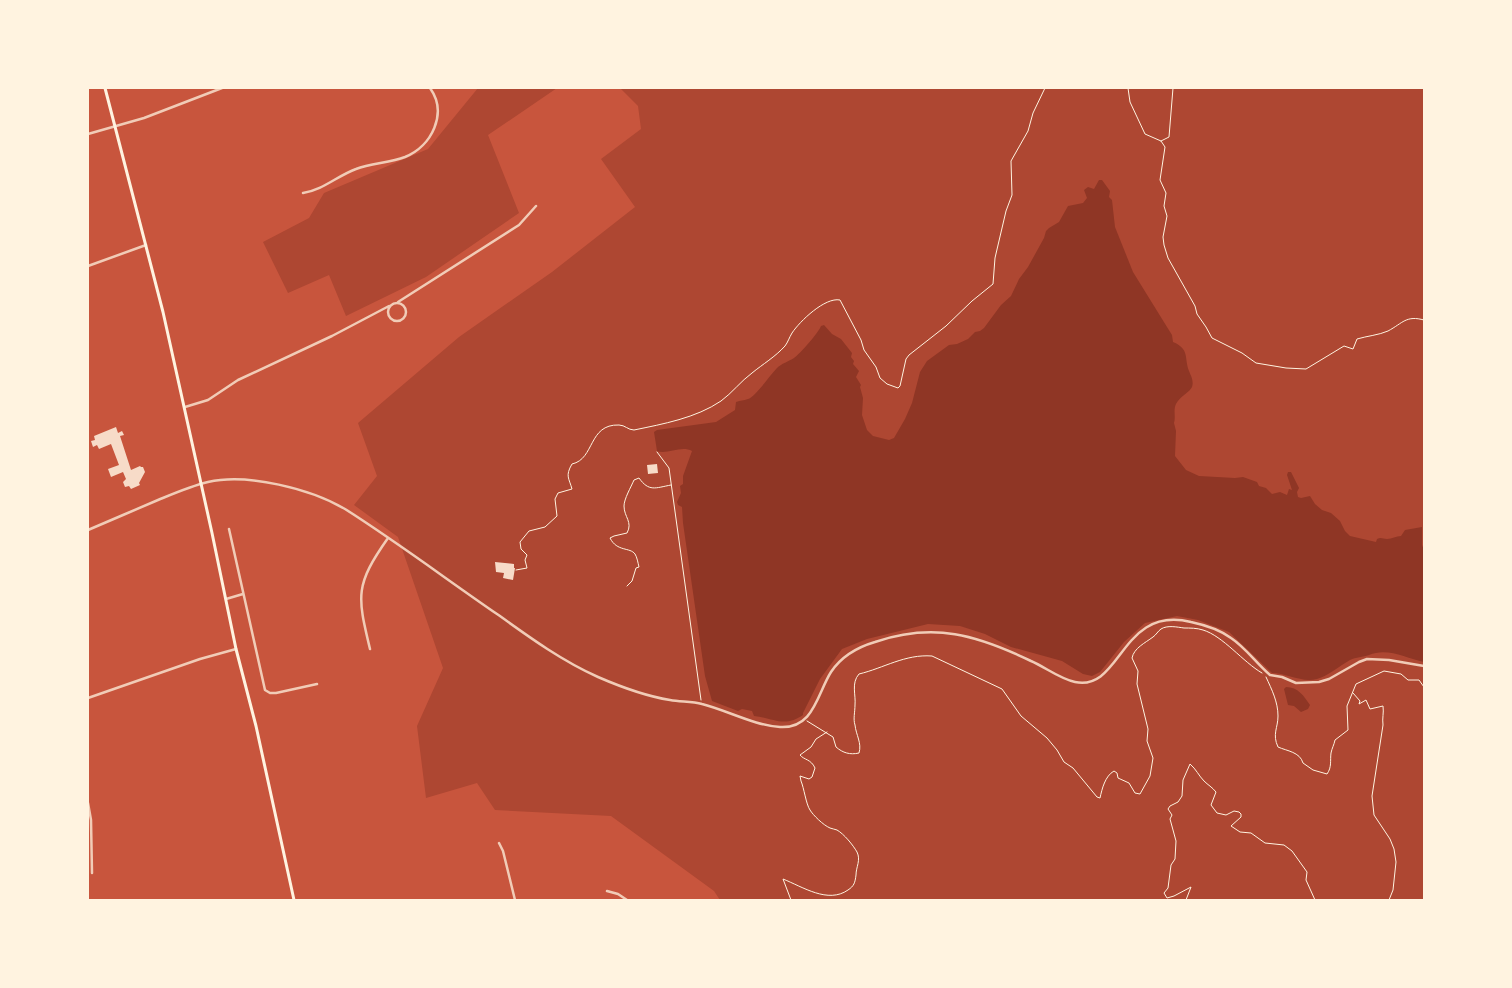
<svg xmlns="http://www.w3.org/2000/svg" width="1512" height="988" font-family="Inter,sans-serif">
	<style>
		.green { fill: #ae4732 }
		.water { fill: #8f3625 }
		.building { fill: #f7dbc8 }
		.lines { fill: none; stroke-linecap: round; stroke-linejoin: round }
		.path { stroke: #fff3e0; stroke-width: 1 }
		.minor { stroke: #f1ccb7; stroke-width: 2.5 }
		.secondary { stroke: #fff3e0; stroke-width: 3 }
	</style>
	<rect width="100%" height="100%" fill="#c8553d"/>
	<path class="green" d="M 478,88 L 557,88 L 488,135 L 519,213 L 426,277 L 346,316 L 329,275 L 288,293 L 263,242 L 309,218 L 324,193 L 428,149 Z
		M 620,88 L 1424,88 L 1424,900 L 720,900 L 714,891 L 611,816 L 495,810 L 477,783 L 426,798 L 417,726 L 443,668 L 398,537 L 354,505 L 377,476 L 358,423 L 459,337 L 552,272 L 635,207 L 601,159 L 641,129 L 638,106 Z"/>
	<path class="water" d="M 1099,180 L 1102,180 L 1110,191 L 1109,197 L 1112,200 L 1115,227 L 1133,272 L 1167,327 L 1172,335 L 1173,342 C 1190,349 1184,358 1189,371 C 1191,376 1194,381 1192,387 C 1190,392 1180,396 1176,404 C 1173,410 1176,417 1174,423 L 1176,431 L 1175,456 L 1186,470 L 1199,476 L 1235,478 L 1243,477 L 1257,482 L 1259,486 L 1266,488 L 1272,494 L 1280,492 L 1287,495 L 1289,489 L 1292,490 L 1287,475 L 1288,472 L 1291,472 L 1299,488 L 1297,492 L 1298,497 L 1301,498 L 1310,496 L 1315,504 L 1322,510 L 1331,513 L 1340,521 L 1345,531 L 1350,536 L 1376,542 L 1377,539 C 1381,537 1383,539 1387,539 C 1392,539 1396,536 1401,536 L 1405,530 L 1422,527 L 1422,545 L 1424,550 L 1424,662 C 1406,658 1387,647 1369,655 C 1363,657 1356,657 1350,660 C 1341,665 1326,677 1317,679 C 1302,683 1286,673 1272,673 L 1229,632 L 1198,620 L 1177,616 L 1145,623 L 1124,642 L 1100,672 L 1092,676 L 1083,674 L 1062,661 L 1011,647 L 985,634 L 960,626 L 928,624 L 867,639 L 842,649 L 820,679 L 803,713 L 803,715 C 784,728 774,718 754,716 L 752,711 L 742,709 L 738,711 L 712,701 L 705,676 L 683,523 L 682,507 L 678,505 L 677,502 L 681,493 L 680,486 L 683,484 L 683,476 L 692,451 C 681,445 667,455 657,451 L 654,432 L 657,430 L 716,422 L 735,410 L 736,402 C 741,400 743,401 748,399 C 755,397 771,374 777,368 C 781,364 789,361 794,358 C 800,354 819,332 821,326 L 824,325 L 832,334 L 841,339 L 852,353 L 851,357 L 854,361 L 853,364 L 859,371 L 856,377 L 861,385 L 860,387 L 863,398 L 862,415 L 867,430 L 873,436 L 889,440 L 894,438 L 905,419 L 912,403 L 920,372 L 927,361 L 949,345 L 957,344 L 968,339 L 975,332 L 980,331 L 984,328 L 1001,305 L 1011,296 L 1019,279 L 1028,267 L 1044,238 L 1046,231 L 1049,228 L 1059,222 L 1068,206 L 1083,203 L 1087,198 L 1084,190 L 1088,187 L 1094,189 Z
		M 1286,687 C 1298,687 1304,696 1310,705 L 1308,709 L 1301,712 L 1294,706 L 1288,705 L 1284,689 Z"/>
	<path class="building" d="M 116,427 L 118,433 L 122,431 L 124,435 L 120,436 L 131,470 L 140,466 L 141,467 L 143,467 L 145,472 L 139,483 L 140,485 L 131,489 L 129,486 L 125,487 L 123,482 L 126,479 L 123,472 L 111,477 L 108,469 L 119,465 L 111,444 L 99,449 L 97,445 L 93,447 L 91,441 L 95,440 L 94,436 Z
		M 657,464 L 658,473 L 648,474 L 647,465 Z
		M 495,562 L 514,564 L 514,568 L 515,568 L 513,580 L 503,578 L 504,573 L 496,572 Z"/>
	<g class="lines">
		<path class="path" d="M 1128,88 L 1130,102 L 1145,134 L 1161,141 L 1165,147 L 1160,180 L 1166,193 L 1164,206 L 1167,216 L 1163,237 L 1164,245 L 1168,258 L 1195,306 L 1197,314 L 1206,327 L 1212,338 L 1242,353 L 1256,363 L 1286,368 L 1306,369 L 1344,346 L 1353,349 L 1357,339 C 1367,336 1379,335 1388,331 C 1403,323 1406,315 1424,320
			M 1161,141 L 1169,137 L 1173,88
			M 657,452 L 669,468 L 701,700
			M 516,570 L 527,568 L 525,560 L 527,555 L 521,549 L 520,542 L 529,531 L 545,527 L 557,516 L 555,499 L 558,493 L 572,489 C 569,478 565,476 572,464 C 595,459 588,424 619,425 C 625,425 628,430 634,430 C 663,424 696,418 721,401 C 732,393 741,381 752,373 C 763,364 775,357 785,346 C 788,342 789,338 792,333 C 800,321 825,297 840,300 L 861,340 L 864,350 L 876,367 L 880,378 L 887,384 L 898,388 L 900,386 L 906,359 L 909,355 L 946,326 L 972,301 L 993,284 L 995,258 L 1006,211 L 1012,195 L 1011,161 L 1028,131 L 1033,113 L 1045,88
			M 627,586 L 632,581 L 636,568 L 639,567 C 638,563 637,557 635,554 C 630,547 617,552 610,538 L 614,536 L 627,533 C 633,522 624,517 624,506 C 624,499 631,487 634,480 L 639,478 C 649,492 655,488 671,485
			M 1266,677 C 1272,690 1278,702 1278,716 C 1278,728 1272,734 1278,747 C 1287,751 1300,752 1303,763 L 1313,770 L 1327,774 C 1332,767 1330,761 1331,753 C 1332,748 1334,745 1335,740 L 1348,730 L 1347,706 L 1356,684 L 1384,671 L 1401,674 L 1408,680 L 1419,680 L 1424,687
			M 1353,693 L 1360,701 L 1359,704 L 1366,700 L 1370,709 L 1383,706 C 1384,713 1382,718 1383,725 L 1372,796 L 1374,815 L 1390,839 L 1394,849 L 1396,862 L 1393,890 L 1389,900
			M 807,721 L 833,737 L 836,747 C 843,753 850,755 859,753 C 862,743 856,735 855,725 C 853,719 855,712 855,705 C 856,695 851,683 859,674 C 884,668 905,654 932,656 L 1002,689 L 1021,716 L 1047,738 L 1057,750 L 1064,762 L 1073,768 L 1097,797 L 1100,798 C 1102,789 1105,776 1114,771 L 1117,773 L 1118,778 L 1129,783 L 1135,793 L 1140,794 L 1150,776 L 1153,758 L 1147,741 L 1148,729 L 1137,684 L 1138,671 L 1132,658 C 1134,648 1145,643 1153,637 C 1156,635 1158,631 1161,629 C 1167,625 1177,627 1184,628 C 1190,628 1197,628 1203,630 C 1223,636 1243,662 1262,673
			M 791,900 L 783,879 C 803,887 828,904 848,890 C 854,886 855,883 856,875 C 856,867 861,860 857,852 C 853,845 844,834 837,830 C 835,829 832,829 830,828 C 823,825 813,815 810,810 C 806,804 804,788 801,781 L 800,776 L 809,779 L 812,777 L 815,768 C 811,759 804,760 800,755 L 811,747 L 816,739 L 827,732
			M 1186,900 L 1191,887 L 1174,896 L 1167,898 L 1164,893 L 1168,888 L 1171,865 L 1175,859 L 1176,841 L 1170,819 L 1172,815 L 1168,809 L 1170,806 L 1178,802 L 1182,796 L 1183,780 L 1190,764 C 1196,769 1199,776 1204,781 C 1208,785 1212,787 1216,792 L 1211,805 L 1217,813 L 1226,815 L 1234,811 L 1239,812 L 1241,814 L 1241,817 L 1231,826 L 1240,832 L 1251,833 L 1265,843 L 1284,845 L 1292,851 L 1307,872 L 1306,880 L 1315,900"/>
		<path class="minor" d="M 88,134 L 144,118 L 222,88
			M 303,193 C 323,190 337,176 356,169 C 371,163 389,163 405,157 C 432,146 448,113 430,88
			M 88,266 L 146,245
			M 398,302 L 519,225 L 536,206
			M388 312a9 9 0 1 1 18 0a9 9 0 1 1-18 0Z
			M 185,407 L 208,400 L 238,380 L 332,336 L 389,306
			M 229,529 L 265,690 L 270,693 L 276,693 L 317,684
			M 88,530 C 111,520 135,510 158,500 C 175,493 191,486 208,482 C 248,473 311,489 345,509 C 397,542 446,579 497,614 C 529,637 562,661 598,677 C 621,687 645,696 670,700 C 681,702 692,701 702,704 C 726,710 756,726 780,727 C 814,729 817,694 831,672 C 841,657 858,647 875,642 C 934,622 977,635 1031,661 C 1045,667 1060,679 1075,682 C 1122,692 1120,605 1191,622 C 1205,625 1219,629 1231,638 C 1246,648 1256,663 1270,675 L 1282,677 L 1296,683 L 1319,682 L 1329,679 L 1359,662 L 1367,659 L 1389,660 L 1424,666
			M 226,599 L 243,594
			M 370,649 C 357,595 355,585 388,538
			M 88,698 L 200,659 L 236,649
			M 88,803 L 91,820 L 92,873
			M 499,843 L 503,851 L 515,900
			M 607,891 L 618,894 L 627,900"/>
		<path class="secondary" d="M 105,88 L 163,312 L 212,533 L 236,649 L 256,726 L 294,900"/>
	</g>
	<rect width="1512" height="988" fill="none" stroke="#fff3e0" stroke-width="178"/>
</svg>
